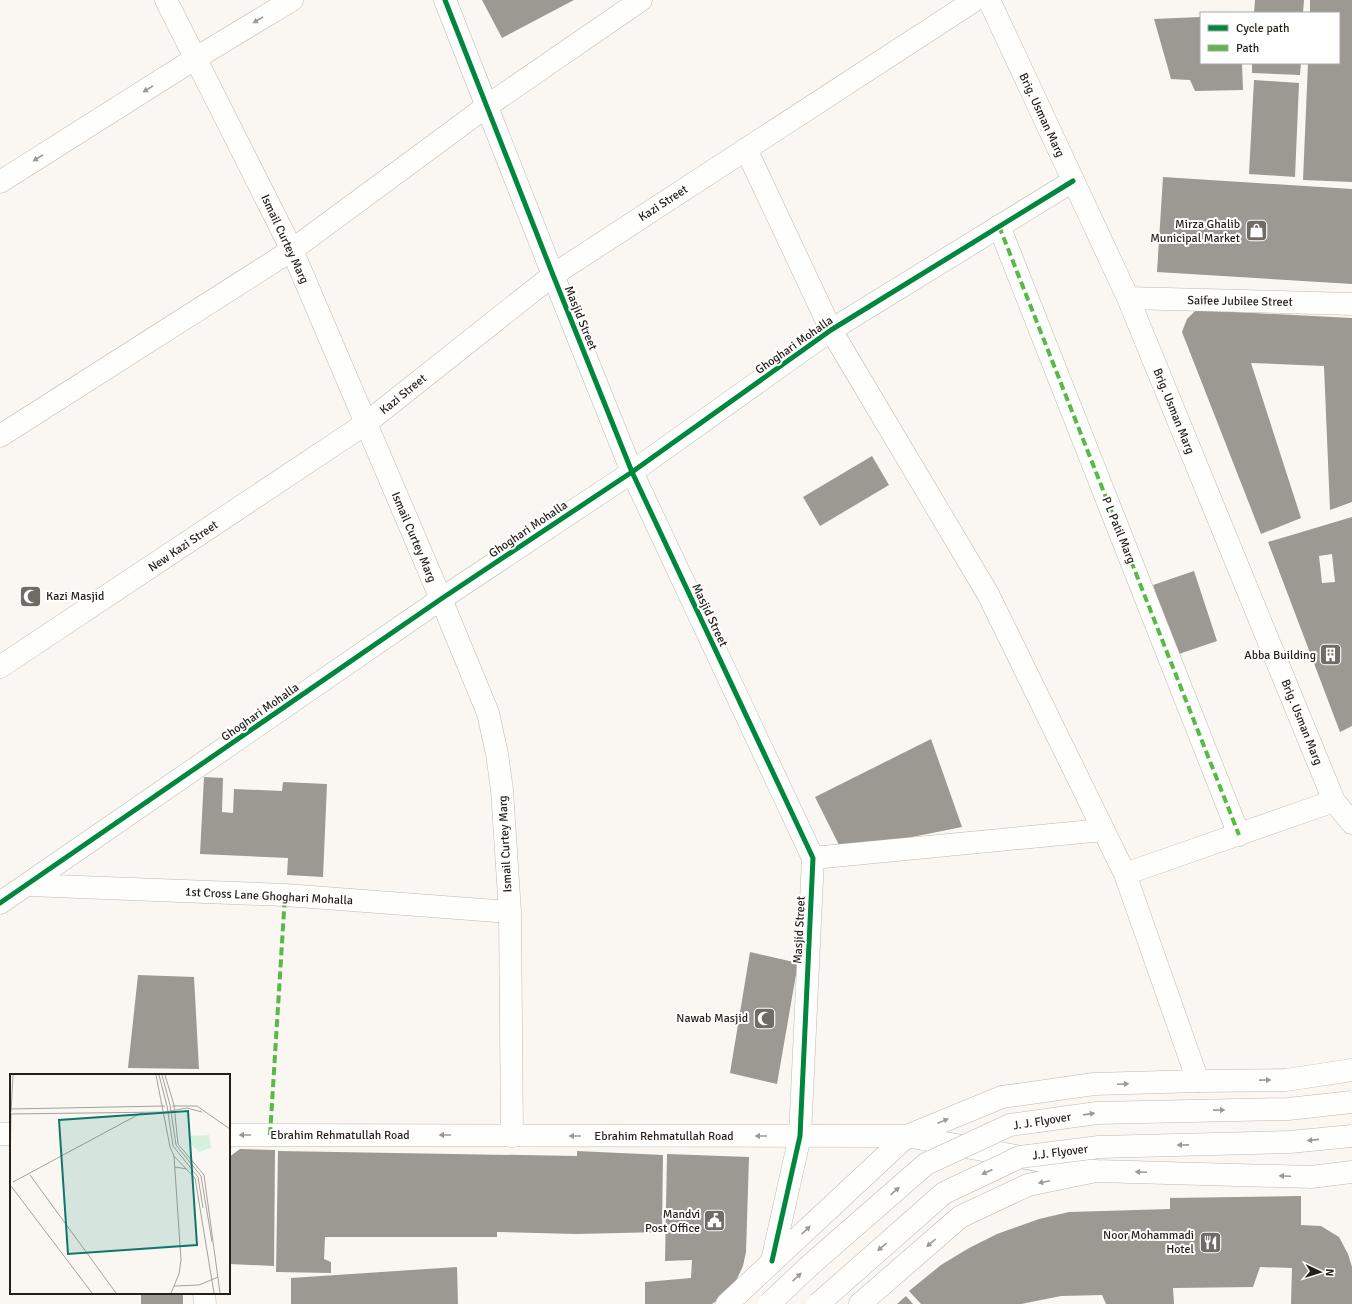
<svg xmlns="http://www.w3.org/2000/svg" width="1352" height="1304" font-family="Signika,sans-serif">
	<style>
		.building { fill: #9c9892; fill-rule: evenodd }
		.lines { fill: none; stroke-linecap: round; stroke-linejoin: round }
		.minor-casing { stroke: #beb9b3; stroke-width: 23 }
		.major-casing { stroke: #beb9b3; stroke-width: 23 }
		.minor { stroke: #fefefd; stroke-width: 22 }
		.major { stroke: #fefefd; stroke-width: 22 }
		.major-bridge-casing { stroke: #beb9b3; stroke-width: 23; stroke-linecap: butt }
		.major-bridge { stroke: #fefefd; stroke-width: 22 }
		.quiet { stroke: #58b947; stroke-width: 4; stroke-dasharray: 8 4; stroke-linecap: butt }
		.cycleway-casing { stroke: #fff; stroke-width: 8 }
		.cycleway { stroke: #00873e; stroke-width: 5 }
		.oneway { fill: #9c9a96 }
		.labels { text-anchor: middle; stroke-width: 4; stroke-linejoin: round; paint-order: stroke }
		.street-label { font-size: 12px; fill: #251f18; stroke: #fff }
		.poi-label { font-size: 12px; fill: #251f18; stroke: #fff; text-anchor: end }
		.inset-road { fill: none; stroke: #a5a19b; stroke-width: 1 }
		.view { fill: #0f766e; fill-opacity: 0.15; stroke: #0f766e; stroke-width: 2 }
		.inset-edge { fill: none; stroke: #251f18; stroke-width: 2 }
	</style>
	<rect width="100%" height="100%" fill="#faf7f2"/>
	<path class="building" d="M 482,0 L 574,0 L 502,38 Z
		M 1255,0 L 1304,0 L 1303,13 L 1254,13 Z
		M 1310,0 L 1352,0 L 1352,182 L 1303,180 L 1308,63 L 1339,63 L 1339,13 L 1310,13 Z
		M 1201,17 L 1201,63 L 1242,63 L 1243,90 L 1195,91 L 1190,80 L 1171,79 L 1154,19 Z
		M 1252,63 L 1301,63 L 1300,75 L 1252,73 Z
		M 1254,80 L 1299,83 L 1295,177 L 1249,174 Z
		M 1163,177 L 1352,189 L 1352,284 L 1157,272 Z
		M 1196,310 L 1352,318 L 1352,502 L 1330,510 L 1324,366 L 1251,363 L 1301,518 L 1261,534 L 1182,332 L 1187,319 Z
		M 872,456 L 889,485 L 820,526 L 803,497 Z
		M 1352,517 L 1352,726 L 1340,732 L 1268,542 ZM 1332,554 L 1335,582 L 1322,583 L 1319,556 Z
		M 1194,571 L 1217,641 L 1176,655 L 1153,585 Z
		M 931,739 L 962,827 L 842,851 L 815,797 Z
		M 204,777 L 223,778 L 222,812 L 233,813 L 234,789 L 282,791 L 283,782 L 327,784 L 323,877 L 287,875 L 288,858 L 200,854 Z
		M 750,952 L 798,963 L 777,1084 L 730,1073 Z
		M 138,975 L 194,977 L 199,1069 L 128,1068 Z
		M 240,1149 L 275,1150 L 274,1266 L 229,1264 L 229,1157 Z
		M 278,1151 L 577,1156 L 577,1151 L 663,1155 L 662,1232 L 576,1234 L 497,1232 L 497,1237 L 325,1237 L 324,1259 L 331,1262 L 331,1273 L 276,1272 Z
		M 667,1154 L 749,1157 L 746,1252 L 743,1266 L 736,1281 L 726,1294 L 712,1304 L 645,1304 L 645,1282 L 691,1278 L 692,1260 L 665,1261 Z
		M 1301,1196 L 1301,1225 L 1321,1226 L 1339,1237 L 1348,1254 L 1352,1267 L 1352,1304 L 1291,1304 L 1292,1268 L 1260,1267 L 1253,1287 L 1173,1288 L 1174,1304 L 1106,1304 L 1102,1295 L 1061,1296 L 1021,1304 L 921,1304 L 909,1291 L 941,1265 L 969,1248 L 997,1234 L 1039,1219 L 1069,1212 L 1170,1209 L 1170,1198 Z
		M 457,1267 L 458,1304 L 291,1304 L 291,1278 Z
		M 141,1293 L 183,1293 L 183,1304 L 141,1304 Z
		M 906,1296 L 913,1304 L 897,1304 Z"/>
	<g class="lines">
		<defs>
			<path id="minor" d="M 166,0 L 292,250 L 441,599 L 488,713 L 497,754 L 502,790 L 510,912 L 512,1136
				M 445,0 L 553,275 L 632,472 L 813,858 L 800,1136 L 772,1261
				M 989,0 L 1128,298 L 1334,801 L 1352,823
				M 746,149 L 831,330 L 988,594 L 1125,874 L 1198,1081
				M 0,182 L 196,58 L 292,0
				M 999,226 L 1239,835
				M 1128,298 L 1352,304
				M 0,436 L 292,250 L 487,106 L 641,0
				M 0,667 L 365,424 L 553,275 L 975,0
				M 813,858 L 1103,830
				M 1125,874 L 1334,801
				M 28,885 L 285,895 L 510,912
				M 0,903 L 441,599 L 632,472 L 831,330 L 1073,181
				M 204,1293 L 205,1304"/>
			<path id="major" d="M 0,1134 L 11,1134
				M 229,1135 L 907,1136 L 1096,1171
				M 727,1304 L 907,1136 L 1002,1097 L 1094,1084 L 1198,1081 L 1286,1080 L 1352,1070
				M 860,1304 L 960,1217 L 1028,1185 L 1096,1171 L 1311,1177 L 1352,1172"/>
		</defs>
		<use href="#minor" class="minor-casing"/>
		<use href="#major" class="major-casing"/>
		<use href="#minor" class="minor"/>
		<use href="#major" class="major"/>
		<defs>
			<path id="major-bridge" d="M 769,1304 L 808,1267 L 926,1164 L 1010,1125 L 1097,1113 L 1288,1109 L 1352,1102
				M 818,1304 L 944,1193 L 1020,1157 L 1099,1147 L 1290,1142 L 1352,1136"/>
		</defs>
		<use href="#major-bridge" class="major-bridge-casing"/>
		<use href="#major-bridge" class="major-bridge"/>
		<path class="quiet" d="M 999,226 L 1239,835
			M 270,1135 L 285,895"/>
		<defs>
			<path id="cycleway" d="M 445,0 L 553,275 L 632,472 L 813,858 L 800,1136 L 772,1261
				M 0,903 L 441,599 L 632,472 L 831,330 L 1073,181"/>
		</defs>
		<use href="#cycleway" class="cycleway-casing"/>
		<use href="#cycleway" class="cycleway"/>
	</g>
	<defs><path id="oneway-solid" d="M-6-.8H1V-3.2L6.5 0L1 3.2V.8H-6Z"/></defs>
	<g class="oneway">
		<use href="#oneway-solid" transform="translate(258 20) rotate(149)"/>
		<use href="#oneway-solid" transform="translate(148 89) rotate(148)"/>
		<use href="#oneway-solid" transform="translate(38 158) rotate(148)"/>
		<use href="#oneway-solid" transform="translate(1265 1080) rotate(-1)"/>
		<use href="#oneway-solid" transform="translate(1123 1084) rotate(-2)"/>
		<use href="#oneway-solid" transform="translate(1219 1110) rotate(-1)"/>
		<use href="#oneway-solid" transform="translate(1089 1114) rotate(-8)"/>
		<use href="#oneway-solid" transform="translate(943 1121) rotate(-22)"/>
		<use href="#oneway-solid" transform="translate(245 1135) rotate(-180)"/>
		<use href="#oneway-solid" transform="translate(445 1135) rotate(-180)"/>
		<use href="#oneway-solid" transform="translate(575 1136) rotate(-180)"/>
		<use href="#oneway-solid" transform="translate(761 1136) rotate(-180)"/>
		<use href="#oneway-solid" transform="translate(1313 1140) rotate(174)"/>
		<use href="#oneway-solid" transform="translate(1183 1145) rotate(179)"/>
		<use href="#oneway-solid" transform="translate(987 1172) rotate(155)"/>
		<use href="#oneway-solid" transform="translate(1141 1172) rotate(-178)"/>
		<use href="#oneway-solid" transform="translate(1285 1176) rotate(-178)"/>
		<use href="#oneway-solid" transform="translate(1044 1182) rotate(168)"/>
		<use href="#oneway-solid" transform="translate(895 1191) rotate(-41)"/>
		<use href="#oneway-solid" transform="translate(806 1230) rotate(-43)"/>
		<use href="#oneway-solid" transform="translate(931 1243) rotate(139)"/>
		<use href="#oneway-solid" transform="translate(882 1247) rotate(139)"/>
		<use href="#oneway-solid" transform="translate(797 1277) rotate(-43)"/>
	</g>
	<defs>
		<symbol id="shop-square" viewBox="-11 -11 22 22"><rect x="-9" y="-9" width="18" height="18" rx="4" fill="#706b64" stroke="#fff"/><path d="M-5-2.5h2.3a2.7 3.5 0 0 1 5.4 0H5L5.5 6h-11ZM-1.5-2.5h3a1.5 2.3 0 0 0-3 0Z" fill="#fff"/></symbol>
		<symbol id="mosque-square" viewBox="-11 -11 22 22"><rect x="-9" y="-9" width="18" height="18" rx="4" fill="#706b64" stroke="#fff"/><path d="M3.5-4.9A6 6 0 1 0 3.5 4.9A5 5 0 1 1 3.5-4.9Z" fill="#fff"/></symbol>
		<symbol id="building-square" viewBox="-11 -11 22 22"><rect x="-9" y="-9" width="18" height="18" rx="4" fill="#706b64" stroke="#fff"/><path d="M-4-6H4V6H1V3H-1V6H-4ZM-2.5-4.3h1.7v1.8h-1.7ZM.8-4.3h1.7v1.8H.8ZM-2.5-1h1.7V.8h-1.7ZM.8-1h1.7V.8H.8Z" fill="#fff"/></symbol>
		<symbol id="civic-square" viewBox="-11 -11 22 22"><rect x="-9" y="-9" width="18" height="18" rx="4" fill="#706b64" stroke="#fff"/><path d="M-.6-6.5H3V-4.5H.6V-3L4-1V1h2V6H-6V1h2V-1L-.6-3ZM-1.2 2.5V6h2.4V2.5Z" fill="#fff"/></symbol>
		<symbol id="restaurant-square" viewBox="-11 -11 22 22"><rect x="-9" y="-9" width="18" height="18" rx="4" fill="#706b64" stroke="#fff"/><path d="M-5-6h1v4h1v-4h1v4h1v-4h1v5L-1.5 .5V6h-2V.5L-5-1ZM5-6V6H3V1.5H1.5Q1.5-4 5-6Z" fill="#fff"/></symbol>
	</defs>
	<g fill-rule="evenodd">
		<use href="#shop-square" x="1244" y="218" width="25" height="25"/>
		<use href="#mosque-square" x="18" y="584" width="25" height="25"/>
		<use href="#building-square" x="1318" y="642" width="25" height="25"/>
		<use href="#mosque-square" x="752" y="1006" width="25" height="25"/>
		<use href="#civic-square" x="702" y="1208" width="25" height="25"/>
		<use href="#restaurant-square" x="1198" y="1230" width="25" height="25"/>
	</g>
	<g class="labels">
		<g class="street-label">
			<text transform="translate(1042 115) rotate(65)" y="4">Brig. Usman Marg</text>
			<text transform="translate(663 203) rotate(-33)" y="4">Kazi Street</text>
			<text transform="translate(285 239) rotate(65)" y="4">Ismail Curtey Marg</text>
			<text transform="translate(1240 301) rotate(1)" y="4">Saifee Jubilee Street</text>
			<text transform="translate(581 318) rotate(68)" y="4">Masjid Street</text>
			<text transform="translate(794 345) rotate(-35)" y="4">Ghoghari Mohalla</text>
			<text transform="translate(403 394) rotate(-39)" y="4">Kazi Street</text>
			<text transform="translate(1174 411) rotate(68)" y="4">Brig. Usman Marg</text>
			<text transform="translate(528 529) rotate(-34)" y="4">Ghoghari Mohalla</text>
			<text transform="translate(1119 530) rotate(68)" y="4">P L Patil Marg</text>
			<text transform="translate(414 537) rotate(67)" y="4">Ismail Curtey Marg</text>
			<text transform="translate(183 546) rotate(-34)" y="4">New Kazi Street</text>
			<text transform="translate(710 615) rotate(65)" y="4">Masjid Street</text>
			<text transform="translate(260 712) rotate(-35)" y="4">Ghoghari Mohalla</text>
			<text transform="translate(1302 722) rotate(68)" y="4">Brig. Usman Marg</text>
			<text transform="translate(505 844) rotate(-93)" y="4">Ismail Curtey Marg</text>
			<text transform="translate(269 896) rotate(3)" y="4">1st Cross Lane Ghoghari Mohalla</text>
			<text transform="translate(799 930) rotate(-87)" y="4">Masjid Street</text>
			<text transform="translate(1042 1121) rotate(-9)" y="4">J. J. Flyover</text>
			<text x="340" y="1139">Ebrahim Rehmatullah Road</text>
			<text x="664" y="1140">Ebrahim Rehmatullah Road</text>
			<text transform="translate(1060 1152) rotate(-7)" y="4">J.J. Flyover</text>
		</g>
		<g class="poi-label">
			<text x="1240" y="228">Mirza Ghalib<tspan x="1240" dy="14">Municipal Market</tspan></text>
			<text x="46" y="600" text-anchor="start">Kazi Masjid</text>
			<text x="1316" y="659">Abba Building</text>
			<text x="748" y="1022">Nawab Masjid</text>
			<text x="700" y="1218">Mandvi<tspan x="700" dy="14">Post Office</tspan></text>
			<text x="1194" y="1239">Noor Mohammadi<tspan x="1194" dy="14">Hotel</tspan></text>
		</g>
	</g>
	<g transform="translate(10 1074)">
		<rect width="220" height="220" fill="#faf7f2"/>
		<path d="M 199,61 L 201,74 L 189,78 L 181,70 L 179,62 Z" fill="#d5f0db"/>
		<path class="inset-road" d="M 146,1 L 160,73 L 164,82 L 185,104 L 204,219M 149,1 L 157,32 L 163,72 L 188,103 L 193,134M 152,1 L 160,31 L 166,71 L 191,102 L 202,168M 155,1 L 164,31 L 168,70 L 194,101 L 210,219M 162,32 L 187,32 L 220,55M 0,35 L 155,32M 1,38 L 3,1M 0,40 L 154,38 L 177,34 L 192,38M 165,93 L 177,95M 0,96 L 1,40M 20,101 L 106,219M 3,108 L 133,38M 1,112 L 82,219M 164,212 L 189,211 L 208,203M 161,219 L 169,200 L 171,186 L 164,82"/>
		<path class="view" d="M 178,37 L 187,171 L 58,180 L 49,46 Z"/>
		<rect width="220" height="220" class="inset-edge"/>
	</g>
	<rect x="1200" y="12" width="140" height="52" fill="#ffffff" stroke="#a8a5a3"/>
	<rect x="1208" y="25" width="20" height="6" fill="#00873e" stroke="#a8a5a3"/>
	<text x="1236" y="32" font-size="12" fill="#251f18">Cycle path</text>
	<rect x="1208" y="45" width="20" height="6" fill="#58b947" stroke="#a8a5a3"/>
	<text x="1236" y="52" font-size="12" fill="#251f18">Path</text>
	<g transform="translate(1320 1272) rotate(94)" stroke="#ffffff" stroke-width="3" paint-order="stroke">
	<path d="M0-3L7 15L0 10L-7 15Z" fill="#251f18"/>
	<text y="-6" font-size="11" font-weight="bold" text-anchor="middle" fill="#251f18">N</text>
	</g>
</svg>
